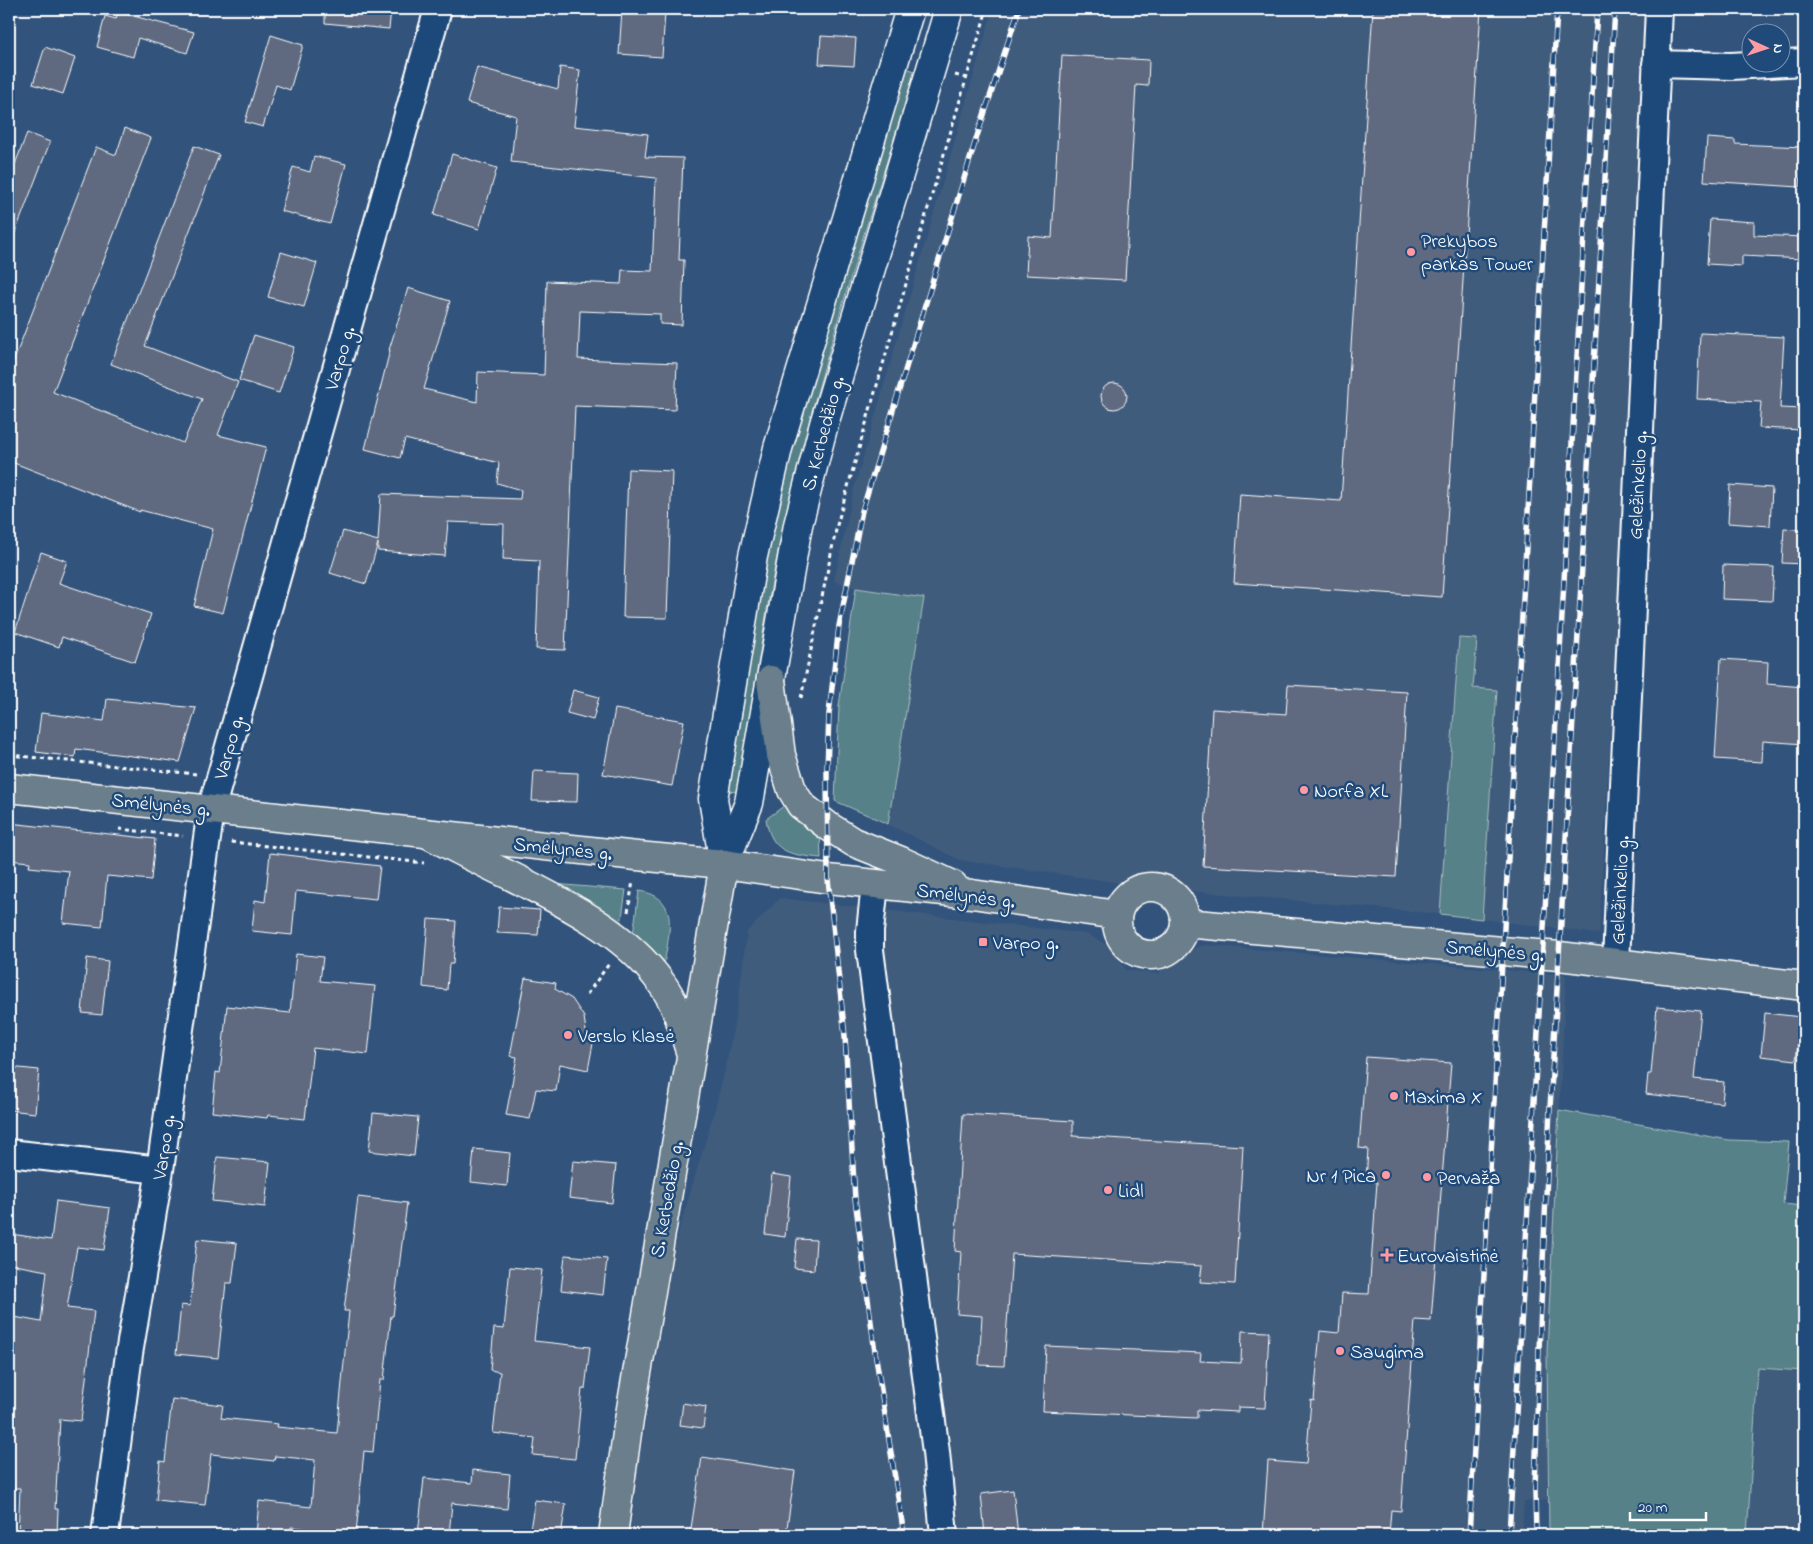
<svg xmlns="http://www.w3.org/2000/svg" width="1813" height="1544" font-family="'Indie Flower',sans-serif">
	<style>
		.built { fill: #405b7d }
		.green { fill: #578188; stroke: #abc0c4 }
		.building { fill: #5f6a80; stroke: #fff }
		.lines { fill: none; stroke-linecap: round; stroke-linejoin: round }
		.street-casing { stroke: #fff; stroke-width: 30 }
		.secondary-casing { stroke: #fff; stroke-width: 31 }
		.primary-casing { stroke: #fff; stroke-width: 31 }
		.highway-casing { stroke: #fff; stroke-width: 31 }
		.path { stroke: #fff; stroke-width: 3; stroke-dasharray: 4 4; stroke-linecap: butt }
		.street { stroke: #1f4a7a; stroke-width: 26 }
		.secondary { stroke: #1f4a7a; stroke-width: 28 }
		.primary { stroke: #6b7e8b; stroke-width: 28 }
		.highway { stroke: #6b7e8b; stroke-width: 28 }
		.rail-casing { stroke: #fff; stroke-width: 5.5 }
		.rail { stroke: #1f4a7a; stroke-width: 4; stroke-dasharray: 11; stroke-linecap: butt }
		.poi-dot { fill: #ff9aa2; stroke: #1f4a7a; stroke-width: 2 }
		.labels { text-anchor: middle; stroke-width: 5; stroke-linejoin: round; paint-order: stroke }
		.poi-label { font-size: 20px; fill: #fff; stroke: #1f4a7a; text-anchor: start }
		.street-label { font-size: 20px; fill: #fff; stroke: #1f4a7a }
	</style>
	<rect width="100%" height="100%" fill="#32547c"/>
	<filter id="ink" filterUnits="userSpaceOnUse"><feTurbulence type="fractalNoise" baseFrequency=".02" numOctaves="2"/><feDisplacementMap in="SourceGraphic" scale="10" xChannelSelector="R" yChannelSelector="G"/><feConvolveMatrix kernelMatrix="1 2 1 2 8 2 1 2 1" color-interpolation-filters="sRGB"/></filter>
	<g filter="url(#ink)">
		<path class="built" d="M 993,9 L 1651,9 L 1599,934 L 1482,919 L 1497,690 L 1473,688 L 1459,638 L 1440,914 L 1150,887 L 960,860 L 888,824 L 924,598 L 856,588 L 834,581 L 854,489 Z
			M 780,898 L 1087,934 L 1112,948 L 1126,970 L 1158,974 L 1179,955 L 1204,945 L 1566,975 L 1547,1351 L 1547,1500 L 1524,1501 L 1522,1535 L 630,1535 L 638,1469 L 675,1244 L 713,1116 L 726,1066 L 738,1003 L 747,932 Z
			M 1758,1368 L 1804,1371 L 1804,1535 L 1747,1535 Z"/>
		<path class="green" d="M 903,67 L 915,71 C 871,214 823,357 789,502 C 766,597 754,695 738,792 L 728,791 L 764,572 L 797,428 Z
			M 856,588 L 924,598 L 888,824 L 835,801 L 839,706 Z
			M 1459,638 L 1477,639 L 1473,688 L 1497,690 L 1482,919 L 1440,914 Z
			M 788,803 L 820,835 L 821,858 C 791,855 771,853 766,819 Z
			M 553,884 L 626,890 L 621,924 Z
			M 639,891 C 682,897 668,935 664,966 L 646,944 L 633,935 Z
			M 1559,1110 L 1729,1140 L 1789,1142 L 1783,1204 L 1804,1206 L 1804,1371 L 1758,1368 L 1747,1535 L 1549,1535 L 1547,1351 Z"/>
		<path class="building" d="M 325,9 L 391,9 L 389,29 L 325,23 Z
			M 1373,9 L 1481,9 L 1442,597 L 1234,583 L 1240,494 L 1341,501 Z
			M 622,10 L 665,13 L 662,57 L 619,54 Z
			M 118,12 L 194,32 L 187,53 L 138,38 L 133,57 L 97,47 L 105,16 L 116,19 Z
			M 271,35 L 303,45 L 290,90 L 276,85 L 263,127 L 245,122 Z
			M 821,36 L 856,38 L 854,66 L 819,64 Z
			M 45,47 L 75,58 L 63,94 L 33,84 Z
			M 1062,55 L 1149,60 L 1148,86 L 1136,85 L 1125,280 L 1026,275 L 1028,236 L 1052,238 Z
			M 477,67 L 558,89 L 560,67 L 580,70 L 574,126 L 648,134 L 645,157 L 683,158 L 679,260 L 684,260 L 682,325 L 660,324 L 660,314 L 580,311 L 578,359 L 677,363 L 675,410 L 575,406 L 565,650 L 536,649 L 539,561 L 503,559 L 504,524 L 448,522 L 445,556 L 378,551 L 378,543 L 366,584 L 330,573 L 343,531 L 378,541 L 381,494 L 520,499 L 521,490 L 497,483 L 499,463 L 405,439 L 400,458 L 365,449 L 390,350 L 389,350 L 408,288 L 450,301 L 424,389 L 477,402 L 478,372 L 544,375 L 547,281 L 621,284 L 622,270 L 652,271 L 656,178 L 511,162 L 516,116 L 467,103 Z
			M 125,128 L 151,138 L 53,392 L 183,443 L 202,399 L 111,364 L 194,146 L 219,155 L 145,346 L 238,382 L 218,435 L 266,447 L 223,613 L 194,606 L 213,529 L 140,510 L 140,512 L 9,461 L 9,373 L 96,147 L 116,155 Z
			M 27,133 L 50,142 L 10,246 L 9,246 L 9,180 Z
			M 1707,138 L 1735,140 L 1735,144 L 1803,147 L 1800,187 L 1704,181 Z
			M 452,154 L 497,168 L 479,229 L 434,215 Z
			M 314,156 L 346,164 L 330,224 L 281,211 L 293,167 L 310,172 Z
			M 1710,219 L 1754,222 L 1754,235 L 1804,237 L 1804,259 L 1742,256 L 1742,266 L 1707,264 Z
			M 281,252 L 317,263 L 304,307 L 268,297 Z
			M 1700,333 L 1784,337 L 1780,408 L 1804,409 L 1804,430 L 1759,428 L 1761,402 L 1697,399 Z
			M 254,335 L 294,347 L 279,393 L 239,380 Z
			M1101 396a13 13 0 1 1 26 0a13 13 0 1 1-26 0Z
			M 628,469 L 672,471 L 667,618 L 623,617 Z
			M 1730,485 L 1772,488 L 1770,526 L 1728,523 Z
			M 1784,528 L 1804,530 L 1804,564 L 1782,563 Z
			M 41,552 L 67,561 L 59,583 L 151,614 L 135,662 L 62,637 L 59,647 L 15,632 Z
			M 1723,565 L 1774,567 L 1772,601 L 1722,599 Z
			M 1721,659 L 1768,662 L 1767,684 L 1804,687 L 1804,744 L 1763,741 L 1762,762 L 1715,759 Z
			M 1288,685 L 1407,692 L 1396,877 L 1203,866 L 1212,709 L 1286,714 Z
			M 573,690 L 599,697 L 593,720 L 567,713 Z
			M 107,699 L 196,708 L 180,762 L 76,749 L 75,757 L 36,752 L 41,713 L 104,721 Z
			M 615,709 L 684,721 L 672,786 L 603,774 Z
			M 534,771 L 578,773 L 577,802 L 532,801 Z
			M 9,823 L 155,839 L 151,880 L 107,876 L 102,927 L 63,923 L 69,871 L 29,867 L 30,862 L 9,860 Z
			M 270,853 L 380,866 L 376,899 L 296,891 L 292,935 L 252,931 L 255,900 L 265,902 Z
			M 499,907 L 540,910 L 538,935 L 497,933 Z
			M 428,919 L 456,921 L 453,964 L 449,964 L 447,990 L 423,987 Z
			M 296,954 L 323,957 L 320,981 L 375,986 L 368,1054 L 313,1048 L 305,1119 L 268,1115 L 267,1118 L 212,1112 L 216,1072 L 220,1073 L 227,1006 L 290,1013 Z
			M 87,958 L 108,961 L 102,1015 L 82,1013 Z
			M 525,978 L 556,983 L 555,989 L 572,999 L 584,1017 L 587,1038 L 594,1038 L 588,1070 L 560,1064 L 556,1091 L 536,1089 L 530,1119 L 506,1115 L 517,1057 L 510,1056 Z
			M 1657,1007 L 1701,1011 L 1694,1079 L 1724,1082 L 1722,1103 L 1646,1094 L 1648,1074 L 1651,1074 Z
			M 1765,1013 L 1801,1017 L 1796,1060 L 1761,1056 Z
			M 1366,1057 L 1451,1063 L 1431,1321 L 1415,1320 L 1401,1511 L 1391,1510 L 1389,1535 L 1263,1535 L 1268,1461 L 1306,1464 L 1311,1400 L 1314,1401 L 1320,1331 L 1339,1333 L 1342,1293 L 1369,1294 L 1377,1182 L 1366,1181 L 1368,1149 L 1359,1148 Z
			M 9,1067 L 39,1070 L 35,1113 L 9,1110 Z
			M 373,1113 L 418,1117 L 414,1156 L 369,1151 Z
			M 963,1114 L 1073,1121 L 1073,1136 L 1243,1146 L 1235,1284 L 1200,1282 L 1202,1266 L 1012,1254 L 1004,1366 L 979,1365 L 982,1316 L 957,1314 L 961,1252 L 955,1251 Z
			M 474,1149 L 510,1153 L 507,1186 L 471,1182 Z
			M 217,1157 L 270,1162 L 265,1207 L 212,1201 Z
			M 573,1161 L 616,1165 L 612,1203 L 569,1198 Z
			M 772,1174 L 791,1177 L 785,1237 L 765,1234 Z
			M 358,1197 L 407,1203 L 393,1316 L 391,1316 L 384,1380 L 380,1380 L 373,1452 L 364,1451 L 356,1534 L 291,1527 L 290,1535 L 256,1535 L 259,1501 L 311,1507 L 315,1460 L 275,1456 L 274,1461 L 211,1454 L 205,1505 L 156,1500 L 160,1461 L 165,1462 L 172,1399 L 223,1405 L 221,1418 L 278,1424 L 277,1427 L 337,1433 L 349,1311 L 344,1311 Z
			M 56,1201 L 110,1208 L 104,1250 L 77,1247 L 67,1308 L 94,1311 L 81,1421 L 60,1419 L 55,1509 L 58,1509 L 57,1535 L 18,1535 L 20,1488 L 9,1488 L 9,1316 L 41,1322 L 47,1271 L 9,1264 L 9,1245 L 11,1234 L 51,1240 Z
			M 197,1239 L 237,1243 L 232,1283 L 226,1283 L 218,1358 L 176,1354 L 181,1305 L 190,1306 Z
			M 797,1239 L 816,1240 L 814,1270 L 794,1268 Z
			M 565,1255 L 607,1259 L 603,1295 L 561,1290 Z
			M 510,1267 L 542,1270 L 534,1341 L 590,1347 L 585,1389 L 582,1389 L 575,1459 L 533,1455 L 535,1438 L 493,1433 L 500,1372 L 490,1370 L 494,1328 L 504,1329 Z
			M 1242,1331 L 1269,1332 L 1265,1408 L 1238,1407 L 1238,1412 L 1197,1410 L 1197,1418 L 1043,1411 L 1046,1346 L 1201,1353 L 1200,1361 L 1241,1363 Z
			M 683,1403 L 706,1407 L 703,1428 L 680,1425 Z
			M 702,1457 L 795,1471 L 786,1535 L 690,1535 Z
			M 473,1470 L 510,1474 L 507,1509 L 452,1503 L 449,1535 L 418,1535 L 424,1478 L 472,1483 Z
			M 1013,1490 L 1018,1535 L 985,1535 L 981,1494 Z
			M 535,1500 L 566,1504 L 561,1535 L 529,1535 Z"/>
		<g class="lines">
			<defs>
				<path id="street" d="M 1656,64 L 1731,66 L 1804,62
					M 875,884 L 870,931 L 870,950 L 936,1452 L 944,1535
					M 1616,962 L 1659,9
					M 9,1153 L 160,1170
					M 105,1535 L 129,1354 L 160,1170 L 211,810 L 438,9"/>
				<path id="secondary" d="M 724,864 L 749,803 L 798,525 L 824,424 L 949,9
					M 724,864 L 713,799 L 753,556 L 778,448 L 910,9"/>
				<path id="primary" d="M 428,834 C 455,848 481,862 509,875 C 563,902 627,933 662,984 C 677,1004 683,1030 691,1054
					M 613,1535 L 628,1426 L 724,864"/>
				<path id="highway" d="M 771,680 L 781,755 L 792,790 L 801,805 L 828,826 L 853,842 L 901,861 L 953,885
					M 9,788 L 637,856 L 724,864 L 828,879 L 972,894 L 1117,915
					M1117 921a34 34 0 1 1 68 0a34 34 0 1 1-68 0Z
					M 1185,923 L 1559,956 L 1804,986"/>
			</defs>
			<use href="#street" class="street-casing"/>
			<use href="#secondary" class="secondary-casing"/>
			<use href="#primary" class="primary-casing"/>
			<use href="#highway" class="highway-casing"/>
			<path class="path" d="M 955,75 L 966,78
				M 801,698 L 837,525 L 920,235 L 987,9
				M 9,755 L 196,774
				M 119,829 L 183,836
				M 231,842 L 424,863
				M 628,912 L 633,881
				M 587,994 L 609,964"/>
			<use href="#street" class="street"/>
			<use href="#secondary" class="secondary"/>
			<use href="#primary" class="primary"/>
			<use href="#highway" class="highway"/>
			<defs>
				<path id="rail" d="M 904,1535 L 874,1345 L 855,1199 L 845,1036 L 828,879 L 827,770 L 829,714 L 839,626 L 862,511 L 978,133 L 1019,9
					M 1469,1535 L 1557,9
					M 1509,1535 L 1597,9
					M 1536,1535 L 1535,1491 L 1539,1349 L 1550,1108 L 1615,9"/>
			</defs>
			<use href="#rail" class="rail-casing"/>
			<use href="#rail" class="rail"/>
		</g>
	</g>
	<g class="poi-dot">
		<circle cx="1411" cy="252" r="5"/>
		<circle cx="1304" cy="790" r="5"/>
		<rect x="978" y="937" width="10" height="10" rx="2.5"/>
		<circle cx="568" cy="1035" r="5"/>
		<circle cx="1394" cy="1096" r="5"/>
		<circle cx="1386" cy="1175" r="5"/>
		<circle cx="1427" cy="1177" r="5"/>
		<circle cx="1108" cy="1190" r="5"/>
		<path d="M1384.5 1247.5h5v5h5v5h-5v5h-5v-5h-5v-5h5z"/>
		<circle cx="1340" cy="1351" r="5"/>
	</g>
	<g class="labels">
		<g class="poi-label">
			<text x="1421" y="247">Prekybos<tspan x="1421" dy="23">parkas Tower</tspan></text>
			<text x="1314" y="797">Norfa XL</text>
			<text x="993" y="949">Varpo g.</text>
			<text x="578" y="1042">Verslo Klasė</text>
			<text x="1404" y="1103">Maxima X</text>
			<text x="1376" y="1182" text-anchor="end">Nr 1 Pica</text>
			<text x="1437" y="1184">Pervaža</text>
			<text x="1118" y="1197">Lidl</text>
			<text x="1397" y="1262">Eurovaistinė</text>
			<text x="1350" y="1358">Saugima</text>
		</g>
		<g class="street-label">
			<text transform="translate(339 358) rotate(-74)" y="7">Varpo g.</text>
			<text transform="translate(822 433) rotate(-75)" y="7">S. Kerbedžio g.</text>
			<text transform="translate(1637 485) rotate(-87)" y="7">Geležinkelio g.</text>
			<text transform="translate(228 747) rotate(-75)" y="7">Varpo g.</text>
			<text transform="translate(161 804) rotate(6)" y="7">Smėlynės g.</text>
			<text transform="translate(563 848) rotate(6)" y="7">Smėlynės g.</text>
			<text transform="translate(1619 890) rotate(-87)" y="7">Geležinkelio g.</text>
			<text transform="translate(966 895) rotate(7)" y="7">Smėlynės g.</text>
			<text transform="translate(1495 950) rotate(5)" y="7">Smėlynės g.</text>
			<text transform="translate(163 1147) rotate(-82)" y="7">Varpo g.</text>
			<text transform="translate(666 1199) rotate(-80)" y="7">S. Kerbedžio g.</text>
		</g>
	</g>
	<rect width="1813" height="1544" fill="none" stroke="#1f4a7a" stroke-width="30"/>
	<rect x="15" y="15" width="1783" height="1514" fill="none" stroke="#fff" stroke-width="2" filter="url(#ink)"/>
	<g transform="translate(1766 48) rotate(93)"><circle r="24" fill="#1f4a7a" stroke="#7992af"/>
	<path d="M0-4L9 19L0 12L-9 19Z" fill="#ff9aa2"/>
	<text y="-8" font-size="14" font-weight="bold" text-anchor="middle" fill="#ffffff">N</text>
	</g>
	<path d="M1630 1512v8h76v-8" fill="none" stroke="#ffffff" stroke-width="2.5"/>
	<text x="1638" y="1512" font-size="15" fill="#ffffff" stroke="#1f4a7a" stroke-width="4" paint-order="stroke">20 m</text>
</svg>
